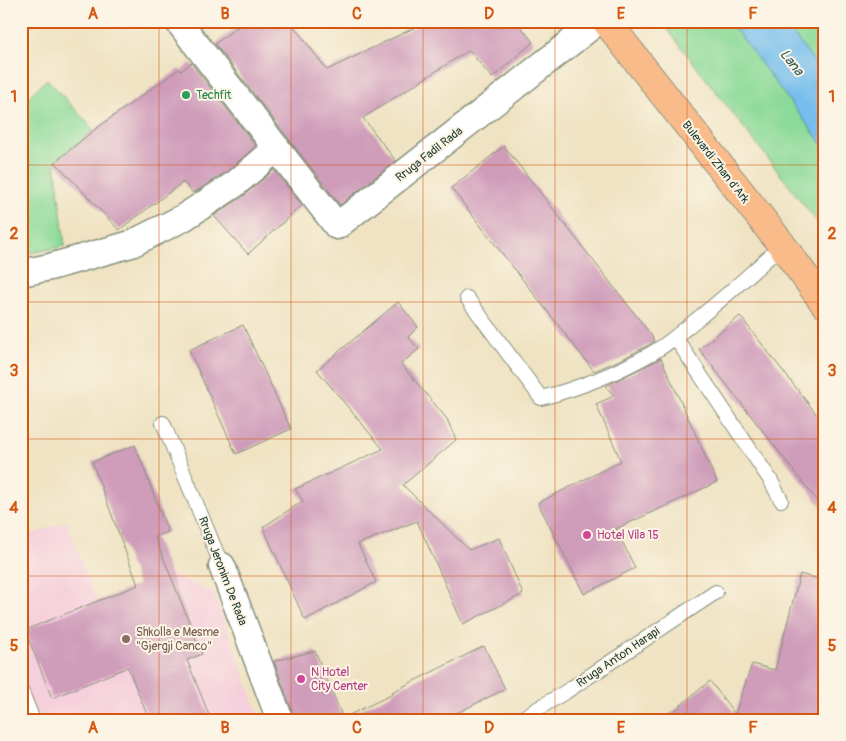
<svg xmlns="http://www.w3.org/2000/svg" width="846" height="741" font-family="Pangolin,sans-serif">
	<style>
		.built { fill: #f5cfdb }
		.green { fill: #8cda99; stroke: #568c66 }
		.water { fill: #75beed; stroke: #4a7e90 }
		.building { fill: #cf9cba }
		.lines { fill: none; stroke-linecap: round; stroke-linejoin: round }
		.lane-casing { stroke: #87907c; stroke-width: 16 }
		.street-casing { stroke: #87907c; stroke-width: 29 }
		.primary-casing { stroke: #87907c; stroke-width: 30 }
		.lane { stroke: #fff; stroke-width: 14 }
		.street { stroke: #fff; stroke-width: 26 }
		.primary { stroke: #fabb8b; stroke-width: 28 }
		.grid { fill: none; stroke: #d45610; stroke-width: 1; stroke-opacity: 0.55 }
		.leisure-dot { fill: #2e9e5b; stroke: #fcf5e5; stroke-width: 2 }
		.hotel-dot { fill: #d1479c; stroke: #fcf5e5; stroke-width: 2 }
		.education-dot { fill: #8d6e63; stroke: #fcf5e5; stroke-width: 2 }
		.labels { text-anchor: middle; stroke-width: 4; stroke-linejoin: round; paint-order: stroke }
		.leisure-label { font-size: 12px; fill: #27864d; stroke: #fcf5e5; text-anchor: start }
		.street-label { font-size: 12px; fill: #1f3d34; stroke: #fcf5e5 }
		.hotel-label { font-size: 12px; fill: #b23c85; stroke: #fcf5e5; text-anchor: start }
		.education-label { font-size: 12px; fill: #785e54; stroke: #fcf5e5; text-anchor: start }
		.water-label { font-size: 14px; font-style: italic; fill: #345d62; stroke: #fcf5e5 }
		.neatline { fill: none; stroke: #d45610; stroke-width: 2 }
		.grid-label { font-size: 16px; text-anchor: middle; font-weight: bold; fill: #d45610 }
	</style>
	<rect width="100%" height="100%" fill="#fcf5e5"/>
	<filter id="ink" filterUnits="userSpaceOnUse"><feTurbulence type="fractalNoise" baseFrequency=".02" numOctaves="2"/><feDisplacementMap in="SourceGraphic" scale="10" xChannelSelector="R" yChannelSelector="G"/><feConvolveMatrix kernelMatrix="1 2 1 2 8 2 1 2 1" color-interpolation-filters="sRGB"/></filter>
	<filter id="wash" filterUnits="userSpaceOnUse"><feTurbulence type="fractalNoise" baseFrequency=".0096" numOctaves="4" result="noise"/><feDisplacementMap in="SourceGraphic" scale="20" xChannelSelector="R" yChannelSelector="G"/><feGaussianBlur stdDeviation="1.12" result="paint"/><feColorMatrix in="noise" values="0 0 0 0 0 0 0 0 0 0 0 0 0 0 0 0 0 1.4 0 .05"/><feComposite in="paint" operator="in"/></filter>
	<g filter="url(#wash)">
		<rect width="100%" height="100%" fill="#efe3c3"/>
		<path class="built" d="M 66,521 L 97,602 L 169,573 L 214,594 L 261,720 L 39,720 L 21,677 L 21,539 Z"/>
		<path class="green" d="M 661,21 L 729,21 L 825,148 L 825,232 Z
			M 783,21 L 825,21 L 825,75 Z
			M 47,79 L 94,130 L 55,162 L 65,246 L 21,255 L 21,104 Z"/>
		<path class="water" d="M 729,21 L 783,21 L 825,75 L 825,148 Z"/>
		<g id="blocks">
			<path class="building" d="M 245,21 L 290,21 L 327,70 L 428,21 L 516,21 L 533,42 L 492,78 L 469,50 L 363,118 L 396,161 L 340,205 L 215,44 Z
				M 191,63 L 256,146 L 226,172 L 193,193 L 183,182 L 119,230 L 55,162 L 94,130 L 179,69 L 181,71 Z
				M 504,146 L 652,336 L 654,342 L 622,359 L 594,371 L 451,188 Z
				M 274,170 L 302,205 L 248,254 L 214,216 L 243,196 Z
				M 398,302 L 418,327 L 408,337 L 419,349 L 401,364 L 447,419 L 456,440 L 403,485 L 469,550 L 499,538 L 523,594 L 463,624 L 417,521 L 358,544 L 376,582 L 305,620 L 263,527 L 303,501 L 295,489 L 383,449 L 317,370 Z
				M 740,316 L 825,425 L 825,511 L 699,349 Z
				M 243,325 L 291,429 L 236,454 L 189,350 Z
				M 661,358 L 717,482 L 616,529 L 635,568 L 584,594 L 538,503 L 621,461 L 596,404 L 614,396 L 606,386 Z
				M 135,445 L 168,532 L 155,537 L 202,654 L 187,660 L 211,720 L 149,720 L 128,667 L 52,698 L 25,630 L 138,585 L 92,462 Z
				M 800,574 L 825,581 L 825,720 L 663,720 L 710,681 L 735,714 L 752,664 L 775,670 Z
				M 484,646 L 505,689 L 443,720 L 295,720 L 274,661 L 315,651 L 343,718 L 393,694 L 392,692 Z"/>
		</g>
	</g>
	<g filter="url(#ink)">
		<use href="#blocks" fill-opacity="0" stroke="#87907c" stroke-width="1"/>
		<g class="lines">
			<defs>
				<path id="lane" d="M 467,298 L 541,398 C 580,388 617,373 652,353 C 667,345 681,332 695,321 C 725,297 753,272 782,245
					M 675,337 L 771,481 L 781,500
					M 163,423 L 222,566
					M 21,690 L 33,720
					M 519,720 L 567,691 L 716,592"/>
				<path id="street" d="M 178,21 L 337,226 L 598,21
					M 21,273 L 50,267 L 131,244 L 183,218 L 235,184 L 277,148
					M 222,566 L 280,720"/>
				<path id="primary" d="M 606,21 L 782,245 L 825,304"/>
			</defs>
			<use href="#lane" class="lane-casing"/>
			<use href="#street" class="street-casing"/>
			<use href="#primary" class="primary-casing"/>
			<use href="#lane" class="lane"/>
			<use href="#street" class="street"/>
			<use href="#primary" class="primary"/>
		</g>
	</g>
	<path class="grid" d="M 159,21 L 159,720M 291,21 L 291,720M 423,21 L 423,720M 555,21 L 555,720M 687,21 L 687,720M 21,165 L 825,165M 21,302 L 825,302M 21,439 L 825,439M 21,576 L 825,576"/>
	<circle class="leisure-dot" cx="186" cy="95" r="5"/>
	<g class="hotel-dot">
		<circle cx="587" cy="535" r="5"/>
		<circle cx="301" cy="679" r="5"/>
	</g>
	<circle class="education-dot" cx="126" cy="639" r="5"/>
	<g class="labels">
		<g class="leisure-label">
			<text x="196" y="99">Techfit</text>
		</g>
		<g class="street-label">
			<text transform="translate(429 154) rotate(-38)" y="4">Rruga Fadil Rada</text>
			<text transform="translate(716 162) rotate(52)" y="4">Bulevardi Zhan d'Ark</text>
			<text transform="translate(223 571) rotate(69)" y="4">Rruga Jeronim De Rada</text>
			<text transform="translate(618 657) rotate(-34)" y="4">Rruga Anton Harapi</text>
		</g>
		<g class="hotel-label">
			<text x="597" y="539">Hotel Vila 15</text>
			<text x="311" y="676">N Hotel<tspan x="311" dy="14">City Center</tspan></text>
		</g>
		<g class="education-label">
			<text x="136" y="636">Shkolla e Mesme<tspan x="136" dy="14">"Gjergji Canco"</tspan></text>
		</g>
		<g class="water-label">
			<text transform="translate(792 62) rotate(51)" y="5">Lana</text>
		</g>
	</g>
	<rect width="846" height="741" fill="none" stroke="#fcf5e5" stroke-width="55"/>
	<rect x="28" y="28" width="790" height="686" class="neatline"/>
	<g class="grid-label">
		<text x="93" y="19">A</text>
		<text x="225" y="19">B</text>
		<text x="357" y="19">C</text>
		<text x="489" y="19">D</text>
		<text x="621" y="19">E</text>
		<text x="753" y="19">F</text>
		<text x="14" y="102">1</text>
		<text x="832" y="102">1</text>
		<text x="14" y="239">2</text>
		<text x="832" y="239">2</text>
		<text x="14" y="376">3</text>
		<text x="832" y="376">3</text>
		<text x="14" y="513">4</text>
		<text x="832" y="513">4</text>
		<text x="14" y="651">5</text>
		<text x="832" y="651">5</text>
		<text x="93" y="733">A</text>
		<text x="225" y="733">B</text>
		<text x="357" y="733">C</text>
		<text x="489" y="733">D</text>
		<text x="621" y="733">E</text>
		<text x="753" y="733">F</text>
	</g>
</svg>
